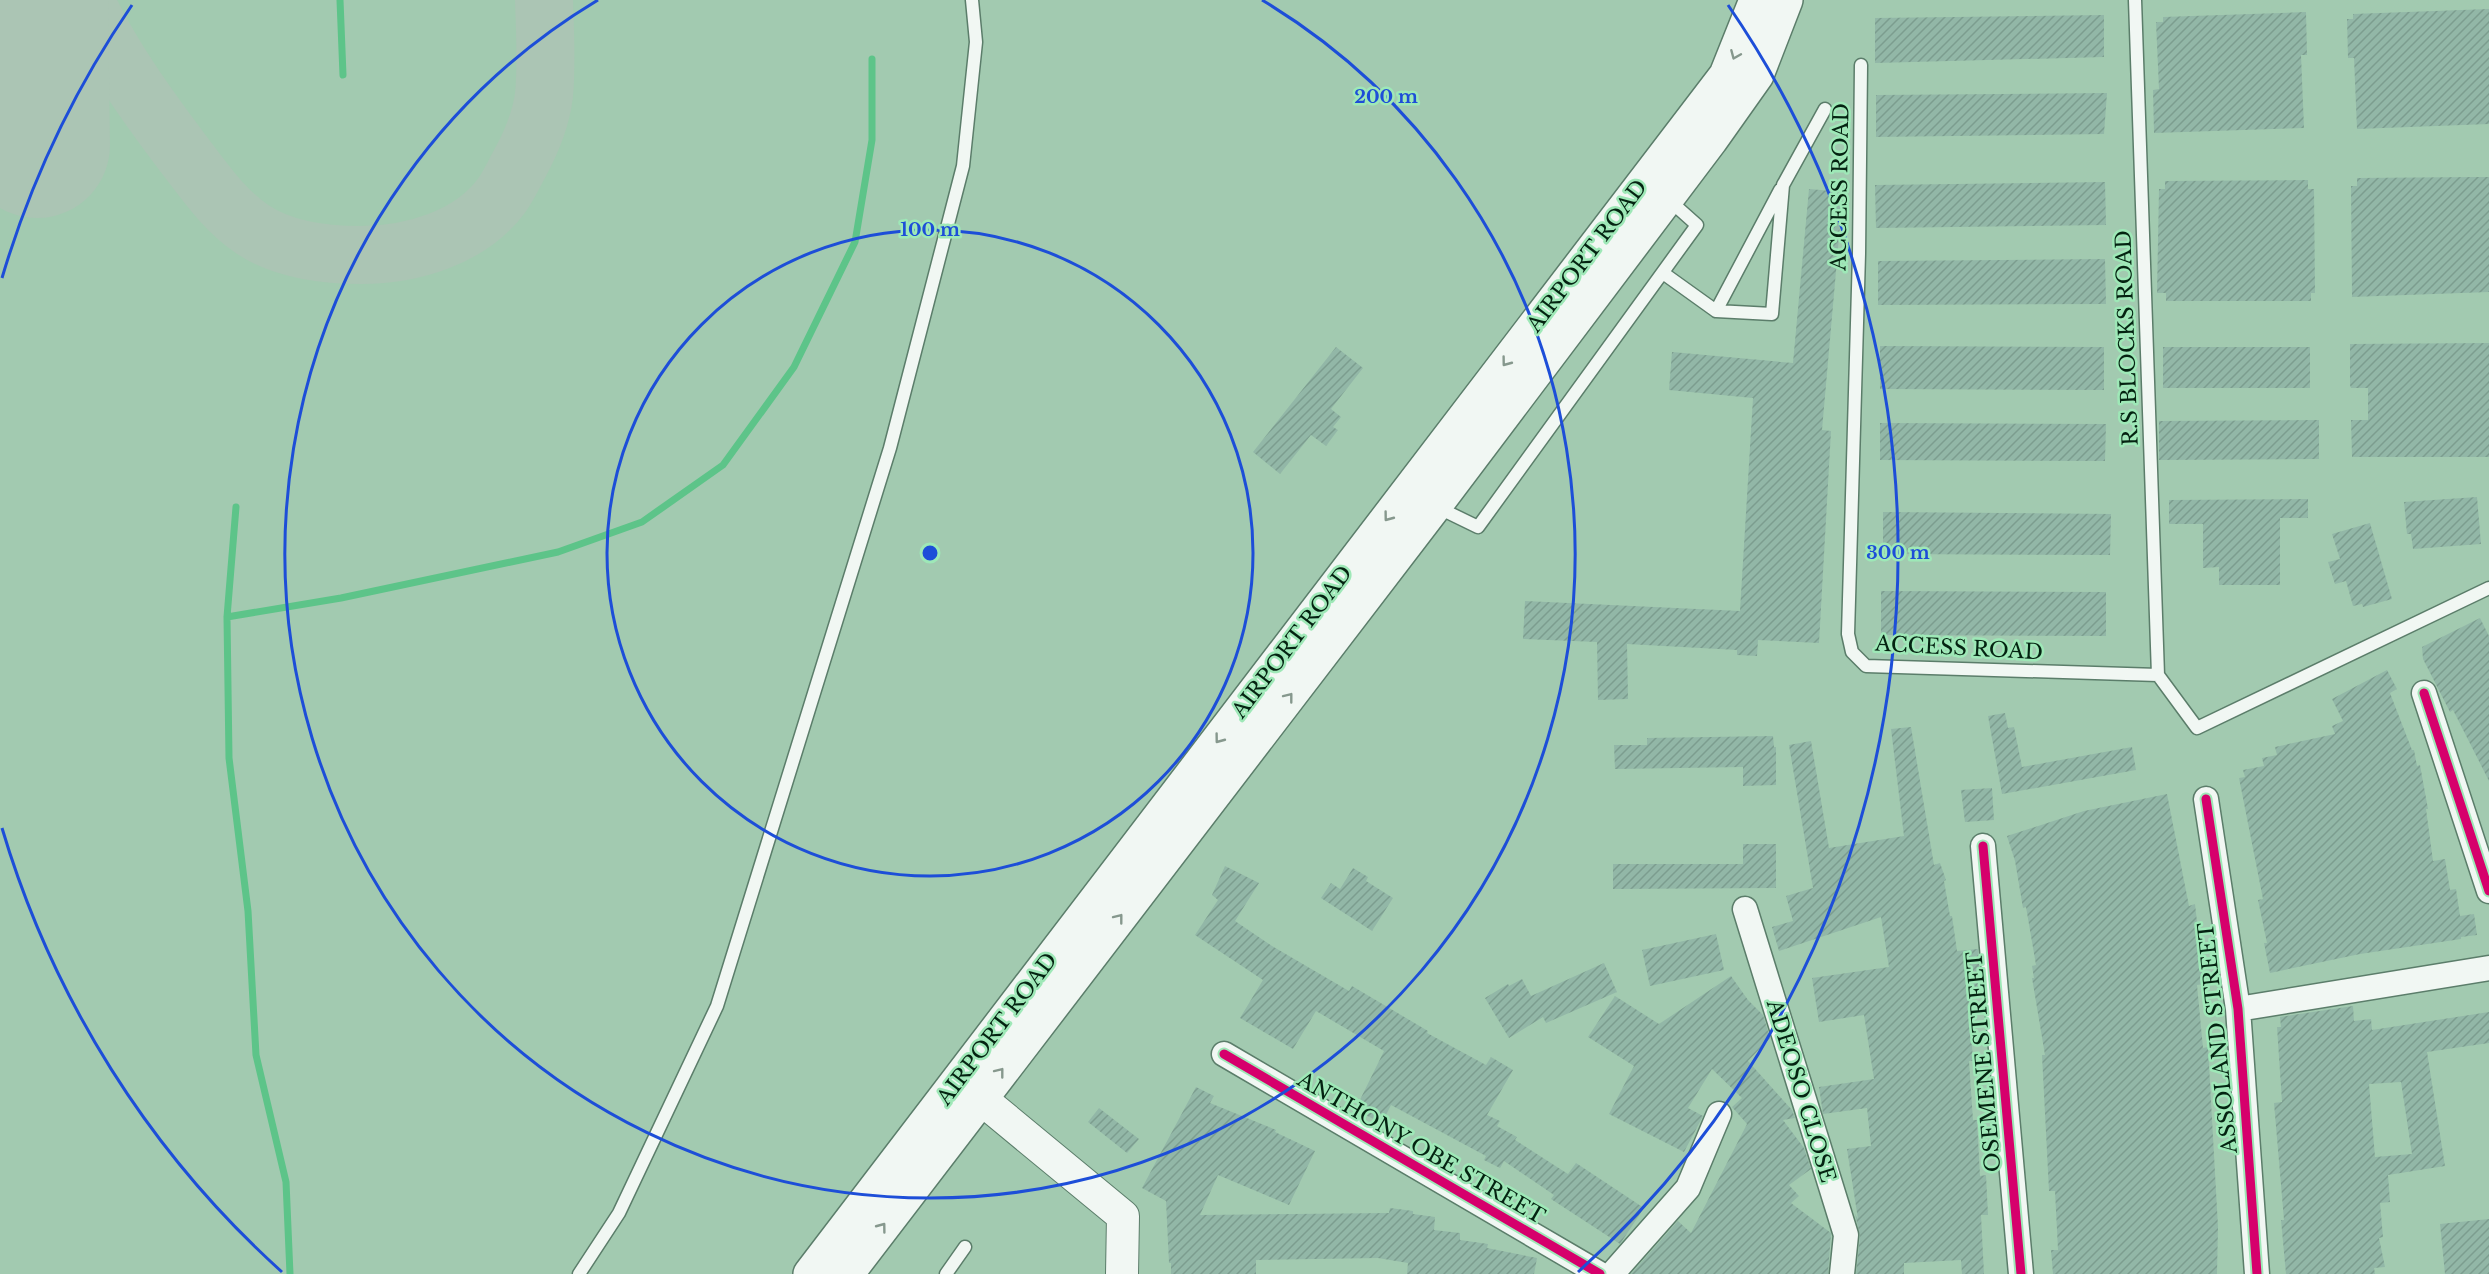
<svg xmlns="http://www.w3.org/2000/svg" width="2489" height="1274" font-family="'Libre Baskerville',serif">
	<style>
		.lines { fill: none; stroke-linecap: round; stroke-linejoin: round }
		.stream { stroke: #5dc489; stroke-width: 7 }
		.taxiway { stroke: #abc5b4; stroke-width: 58 }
		.runway { stroke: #abc5b4; stroke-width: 146 }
		.building { fill: url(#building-hatch); fill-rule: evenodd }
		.service-casing { stroke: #5b7d6a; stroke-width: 15 }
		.minor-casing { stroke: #5b7d6a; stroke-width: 27 }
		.tertiary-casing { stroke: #5b7d6a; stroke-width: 34 }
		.secondary-casing { stroke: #5b7d6a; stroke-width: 36 }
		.service { stroke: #f1f7f3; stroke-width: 12 }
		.minor { stroke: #f1f7f3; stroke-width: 24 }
		.tertiary { stroke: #f1f7f3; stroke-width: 32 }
		.secondary { stroke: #f1f7f3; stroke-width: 33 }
		.cycleway-casing { stroke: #9ee8b7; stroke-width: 13 }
		.cycleway { stroke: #d6006c; stroke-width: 9 }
		.oneway { stroke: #86988d }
		.ring { fill: none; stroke: #1d4ed8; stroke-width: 3 }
		.labels { text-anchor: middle; stroke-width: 5; stroke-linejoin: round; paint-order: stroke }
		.street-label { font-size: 21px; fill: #042311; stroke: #9ee8b7 }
		.centre { fill: #1d4ed8; stroke: #9ee8b7; stroke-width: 3 }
		.ring-label { font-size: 18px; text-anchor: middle; font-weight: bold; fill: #1d4ed8; stroke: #9ee8b7; stroke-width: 5; stroke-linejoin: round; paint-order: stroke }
	</style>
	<defs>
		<pattern id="building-hatch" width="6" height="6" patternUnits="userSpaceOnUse" patternTransform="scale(1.5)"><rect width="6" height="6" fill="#92b7a7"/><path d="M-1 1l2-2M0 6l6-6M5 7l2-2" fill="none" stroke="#7c9d8f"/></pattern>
	</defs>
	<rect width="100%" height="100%" fill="#a2cab0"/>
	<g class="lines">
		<path class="stream" d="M 340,0 L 343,75
			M 236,507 L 227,617 L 229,758 L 248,911 L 256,1055 L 286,1182 L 290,1274
			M 227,617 L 341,598 L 558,552 L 642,522 L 723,465 L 794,367 L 855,242 L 872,140 L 872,59"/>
		<path class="taxiway" d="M 85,0 C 111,56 148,107 185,156 C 206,183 224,210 252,229 C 283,250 324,255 361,255 C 411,255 471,238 502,195 C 509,185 514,174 520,163 C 531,143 541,119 544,95 C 547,64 545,32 544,0"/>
		<path class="runway" d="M 35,0 L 37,145"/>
	</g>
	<path class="building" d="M 2489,9 L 2489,124 L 2357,129 L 2354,58 L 2348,58 L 2347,19 L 2353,19 L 2353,14 Z
		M 2306,12 L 2307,55 L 2301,55 L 2304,128 L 2154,133 L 2153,90 L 2159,89 L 2156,22 L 2163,22 L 2163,17 Z
		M 2104,15 L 2104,57 L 1875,63 L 1875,18 Z
		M 2107,93 L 2104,134 L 1876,137 L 1876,95 Z
		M 2475,177 L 2489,177 L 2489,292 L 2352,297 L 2351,186 L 2357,186 L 2357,178 Z
		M 2308,180 L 2308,189 L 2314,189 L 2315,293 L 2311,293 L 2311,301 L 2166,301 L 2166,293 L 2157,293 L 2159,189 L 2165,189 L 2165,181 Z
		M 2105,182 L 2106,225 L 1876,228 L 1875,185 Z
		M 1809,189 L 1843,192 L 1822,430 L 1831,431 L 1819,643 L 1758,640 L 1757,656 L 1737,655 L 1737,650 L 1627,644 L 1628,699 L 1598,700 L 1597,642 L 1523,639 L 1525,601 L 1740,611 L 1753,398 L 1669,390 L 1672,352 L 1793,363 Z
		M 2105,259 L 2106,304 L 1878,305 L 1878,261 Z
		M 2489,343 L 2489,457 L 2352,457 L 2351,420 L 2368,420 L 2368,388 L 2351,388 L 2350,385 L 2350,344 Z
		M 1880,346 L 2104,347 L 2104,390 L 1880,389 Z
		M 1336,347 L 1363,368 L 1331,409 L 1341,417 L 1333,427 L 1338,430 L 1326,446 L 1311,435 L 1280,474 L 1253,452 Z
		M 2163,347 L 2310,347 L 2310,388 L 2163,388 Z
		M 2319,420 L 2319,459 L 2159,460 L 2159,421 Z
		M 1880,423 L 2106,424 L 2105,461 L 1880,460 Z
		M 2477,497 L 2481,544 L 2413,549 L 2411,534 L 2407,534 L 2404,502 Z
		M 2308,499 L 2308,518 L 2280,518 L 2280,585 L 2219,585 L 2219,567 L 2203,568 L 2203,524 L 2169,524 L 2169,500 Z
		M 1883,512 L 2111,514 L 2110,555 L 1883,554 Z
		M 2370,523 L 2392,599 L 2363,607 L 2362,604 L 2353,606 L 2346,581 L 2335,584 L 2328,562 L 2340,559 L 2332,534 Z
		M 1881,591 L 2106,592 L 2106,636 L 1881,635 Z
		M 2480,618 L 2489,636 L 2489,781 L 2453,710 L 2450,712 L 2423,659 L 2422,647 Z
		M 2387,670 L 2397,689 L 2390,693 L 2412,750 L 2414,750 L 2417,766 L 2420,765 L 2428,809 L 2426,809 L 2433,861 L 2445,859 L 2450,890 L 2456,889 L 2460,916 L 2474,914 L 2477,935 L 2461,937 L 2461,939 L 2360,954 L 2270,973 L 2264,943 L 2267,943 L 2258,900 L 2263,899 L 2239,778 L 2245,777 L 2243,770 L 2264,766 L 2262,758 L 2277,755 L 2275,747 L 2335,734 L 2332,726 L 2343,721 L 2332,699 Z
		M 2005,713 L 2008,728 L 2014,727 L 2022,767 L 2132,747 L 2136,770 L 2002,794 L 1988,716 Z
		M 1911,727 L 1934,865 L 1940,863 L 1946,880 L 1944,881 L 1950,916 L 1952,916 L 1957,951 L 1978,949 L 1982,996 L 1969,998 L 1973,1061 L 1969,1061 L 1973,1120 L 1977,1120 L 1980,1176 L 1986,1175 L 1988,1215 L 1981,1215 L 1984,1274 L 1962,1274 L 1961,1260 L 1904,1263 L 1904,1274 L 1856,1274 L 1860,1236 L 1855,1214 L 1858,1219 L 1847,1149 L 1871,1146 L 1867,1108 L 1823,1114 L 1819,1087 L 1874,1079 L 1864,1015 L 1819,1022 L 1812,978 L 1889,967 L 1881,917 L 1779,951 L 1772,927 L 1793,921 L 1786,896 L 1813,888 L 1789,745 L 1811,741 L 1829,848 L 1904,836 L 1891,729 Z
		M 1773,736 L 1774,747 L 1776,747 L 1776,785 L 1743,786 L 1743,767 L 1615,769 L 1614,745 L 1647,745 L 1647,738 Z
		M 1992,788 L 1994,820 L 1965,822 L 1961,790 Z
		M 2167,794 L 2189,906 L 2195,904 L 2204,984 L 2197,985 L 2203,1048 L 2208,1047 L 2218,1227 L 2217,1274 L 2053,1274 L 2051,1250 L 2058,1250 L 2055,1191 L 2049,1191 L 2042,1055 L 2045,1055 L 2032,978 L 2034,978 L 2032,966 L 2036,965 L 2026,907 L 2023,908 L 2015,861 L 2007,836 L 2084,811 Z
		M 1743,844 L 1776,844 L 1776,888 L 1613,889 L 1613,864 L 1743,864 Z
		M 1225,866 L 1259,883 L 1235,921 L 1272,946 L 1349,991 L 1352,986 L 1428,1031 L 1427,1033 L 1486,1065 L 1491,1057 L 1513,1070 L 1487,1115 L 1500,1121 L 1497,1126 L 1517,1137 L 1515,1140 L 1568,1174 L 1576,1163 L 1644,1208 L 1620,1244 L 1551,1199 L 1554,1195 L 1504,1161 L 1500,1168 L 1484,1160 L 1486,1156 L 1391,1105 L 1382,1123 L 1355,1110 L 1384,1051 L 1316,1011 L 1293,1049 L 1240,1018 L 1263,980 L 1195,935 L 1218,900 L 1212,895 Z
		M 1353,868 L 1368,877 L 1366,881 L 1393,898 L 1372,931 L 1321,898 L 1331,883 L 1340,889 Z
		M 1716,934 L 1724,970 L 1650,986 L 1642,950 Z
		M 1604,963 L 1617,992 L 1546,1023 L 1543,1017 L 1509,1038 L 1485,998 L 1508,984 L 1509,986 L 1522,979 L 1531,996 Z
		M 1731,976 L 1748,1000 L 1763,1015 L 1770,1038 L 1748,1061 L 1792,1110 L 1795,1118 L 1783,1120 L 1804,1148 L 1811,1169 L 1789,1185 L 1799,1196 L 1791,1203 L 1831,1233 L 1828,1274 L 1631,1274 L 1678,1221 L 1691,1233 L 1747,1124 L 1732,1107 L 1742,1098 L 1712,1069 L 1688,1108 L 1703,1116 L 1684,1152 L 1609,1114 L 1634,1066 L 1588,1037 L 1615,996 L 1659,1024 Z
		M 2353,1006 L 2354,1021 L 2371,1019 L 2372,1030 L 2489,1012 L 2489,1043 L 2427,1052 L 2445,1166 L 2388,1175 L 2390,1202 L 2380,1203 L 2383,1237 L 2379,1238 L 2385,1267 L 2374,1268 L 2375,1274 L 2286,1274 L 2281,1220 L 2284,1220 L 2274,1103 L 2282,1102 L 2277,1027 L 2281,1027 L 2280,1017 ZM 2401,1082 L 2412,1154 L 2375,1157 L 2369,1084 Z
		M 1196,1087 L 1214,1096 L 1210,1103 L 1276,1130 L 1275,1132 L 1315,1151 L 1289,1205 L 1218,1175 L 1200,1215 L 1389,1213 L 1390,1208 L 1413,1211 L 1413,1214 L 1435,1217 L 1434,1230 L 1460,1233 L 1460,1240 L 1488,1244 L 1487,1248 L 1537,1258 L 1534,1274 L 1407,1274 L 1408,1263 L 1378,1258 L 1256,1260 L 1256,1274 L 1171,1274 L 1171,1263 L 1169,1263 L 1166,1201 L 1142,1188 Z
		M 1099,1108 L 1139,1139 L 1127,1153 L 1088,1122 Z
		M 2489,1219 L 2489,1274 L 2445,1274 L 2440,1224 Z"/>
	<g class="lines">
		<defs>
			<path id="service" d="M 2135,0 L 2158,675
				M 1861,65 L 1859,254 L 1848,634 L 1852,652 L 1866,666 L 2158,675 L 2197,728 L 2489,588
				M 1663,273 L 1716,311 L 1772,314 L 1783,185 L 1825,109
				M 1716,311 L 1780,190
				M 1437,507 L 1478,527 L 1697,225 L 1669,200
				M 579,1274 L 619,1213 L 717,1006 L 890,448 L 963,166 L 976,42 L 972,0
				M 946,1274 L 965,1247"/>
			<path id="minor" d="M 2424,693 L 2489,891
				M 2206,799 L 2238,1009 L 2257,1274
				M 1983,846 L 2021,1274
				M 1745,909 L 1846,1235 L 1842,1274
				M 2238,1009 L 2489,968
				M 1224,1054 L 1600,1274
				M 1612,1274 L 1688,1188 L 1719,1114"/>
			<path id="tertiary" d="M 980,1098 L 1123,1216 L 1122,1274"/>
			<path id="secondary" d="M 810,1274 L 1726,75 L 1756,0
				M 847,1274 L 1435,506 L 1711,140 L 1757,75 L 1786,0"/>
		</defs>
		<use href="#service" class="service-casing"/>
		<use href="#minor" class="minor-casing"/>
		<use href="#tertiary" class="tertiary-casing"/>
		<use href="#secondary" class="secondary-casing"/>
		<use href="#service" class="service"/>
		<use href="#minor" class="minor"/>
		<use href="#tertiary" class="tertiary"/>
		<use href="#secondary" class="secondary"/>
		<defs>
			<path id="cycleway" d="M 2424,693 L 2489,891
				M 2206,799 L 2238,1009 L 2257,1274
				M 1983,846 L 2021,1274
				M 1224,1054 L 1600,1274"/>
		</defs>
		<use href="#cycleway" class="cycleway-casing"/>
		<use href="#cycleway" class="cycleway"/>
	</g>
	<defs><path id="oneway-chevron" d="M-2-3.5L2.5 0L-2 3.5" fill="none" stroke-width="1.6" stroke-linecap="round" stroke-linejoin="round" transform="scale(1.5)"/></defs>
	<g class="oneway">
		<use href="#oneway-chevron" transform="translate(1735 55) rotate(113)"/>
		<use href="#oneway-chevron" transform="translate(1506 362) rotate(127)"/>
		<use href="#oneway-chevron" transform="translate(1388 517) rotate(127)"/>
		<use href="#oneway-chevron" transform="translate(1289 697) rotate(-52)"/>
		<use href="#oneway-chevron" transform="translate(1219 739) rotate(127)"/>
		<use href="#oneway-chevron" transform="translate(1119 918) rotate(-52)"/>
		<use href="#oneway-chevron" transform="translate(1000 1072) rotate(-52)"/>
		<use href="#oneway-chevron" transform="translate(882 1227) rotate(-53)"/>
	</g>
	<g class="ring">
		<circle cx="930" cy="553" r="323"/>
		<path d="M1262 0A645 645 0 1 1 598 0"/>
		<path d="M282 1272A968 968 0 0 1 2 828M2 278A968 968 0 0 1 132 5M1728 5A968 968 0 0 1 1578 1272"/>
	</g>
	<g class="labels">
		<g class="street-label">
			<text transform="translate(1840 187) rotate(-89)" y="7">ACCESS ROAD</text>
			<text transform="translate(1587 256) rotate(-53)" y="7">AIRPORT ROAD</text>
			<text transform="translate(2127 338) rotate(-92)" y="7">R.S BLOCKS ROAD</text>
			<text transform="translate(1292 642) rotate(-53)" y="7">AIRPORT ROAD</text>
			<text transform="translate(1959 648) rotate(3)" y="7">ACCESS ROAD</text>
			<text transform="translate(997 1029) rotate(-53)" y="7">AIRPORT ROAD</text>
			<text transform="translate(2218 1038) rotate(-96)" y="7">ASSOLAND STREET</text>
			<text transform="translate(1984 1062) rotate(-95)" y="7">OSEMENE STREET</text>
			<text transform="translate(1801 1091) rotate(73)" y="7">ADEOSO CLOSE</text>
			<text transform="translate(1421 1148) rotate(30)" y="7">ANTHONY OBE STREET</text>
		</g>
	</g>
	<circle cx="930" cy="553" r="9" class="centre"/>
	<g class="ring-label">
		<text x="1386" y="103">200 m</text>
		<text x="930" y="236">100 m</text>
		<text x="1898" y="559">300 m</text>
	</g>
</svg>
